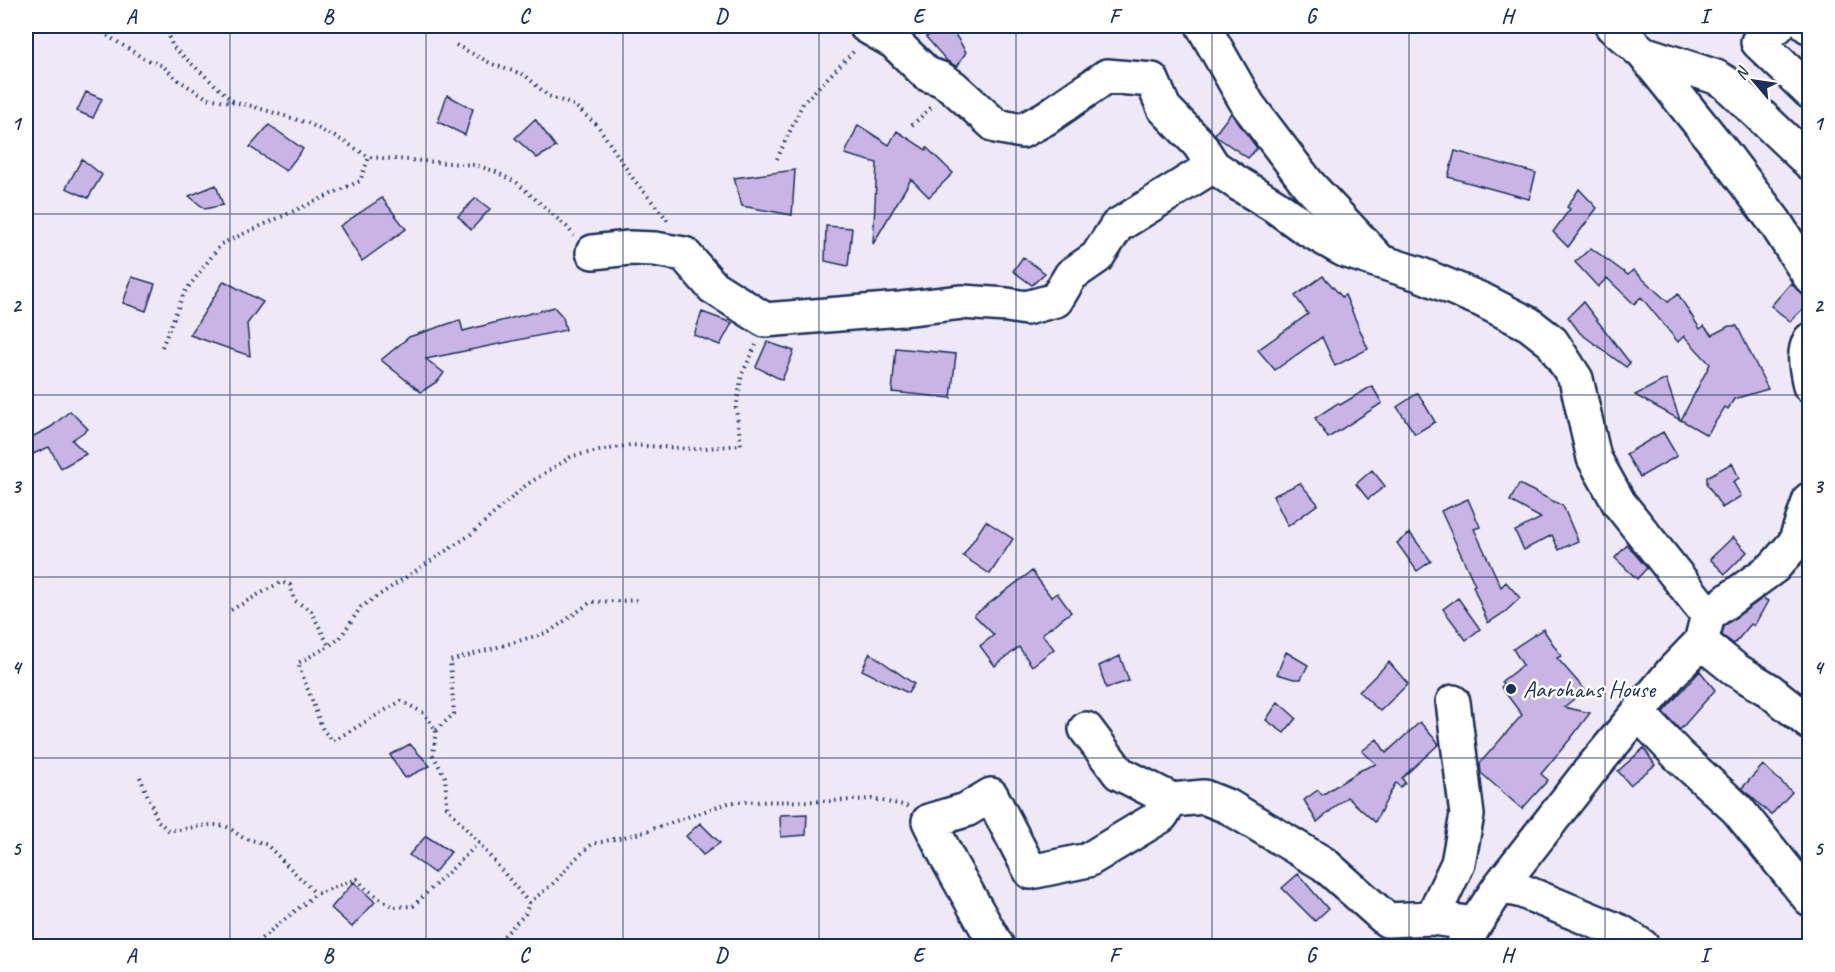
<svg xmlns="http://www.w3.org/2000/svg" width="1835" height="972" font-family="Caveat,sans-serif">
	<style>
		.building { fill: #c9b5e5; stroke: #1b2f5e; stroke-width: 1.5 }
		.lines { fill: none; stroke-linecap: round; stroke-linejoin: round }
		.minor-casing { stroke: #1b2f5e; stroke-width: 38 }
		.path { stroke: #1b2f5e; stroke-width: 4; stroke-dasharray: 1.5 4.5; stroke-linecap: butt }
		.minor { stroke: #fff; stroke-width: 33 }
		.grid { fill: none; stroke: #1b2f5e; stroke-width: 1.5; stroke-opacity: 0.55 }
		.poi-dot { fill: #1b2f5e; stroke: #fff; stroke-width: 2 }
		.labels { text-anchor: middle; stroke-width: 5; stroke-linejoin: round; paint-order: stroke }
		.poi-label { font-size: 24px; fill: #1b2f5e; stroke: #fff; text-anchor: start }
		.neatline { fill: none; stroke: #1b2f5e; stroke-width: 2 }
		.grid-label { font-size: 20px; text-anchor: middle; font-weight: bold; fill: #1b2f5e }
	</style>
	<rect width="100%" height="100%" fill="#efe9f7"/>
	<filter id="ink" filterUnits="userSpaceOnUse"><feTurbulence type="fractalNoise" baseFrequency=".0167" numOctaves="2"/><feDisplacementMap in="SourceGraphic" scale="12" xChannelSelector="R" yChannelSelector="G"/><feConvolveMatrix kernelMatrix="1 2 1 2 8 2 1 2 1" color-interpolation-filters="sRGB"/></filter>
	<g filter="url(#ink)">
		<path class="building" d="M 943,26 L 950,26 L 966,52 L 957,67 L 947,61 L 926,37 Z
			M 86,92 L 102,99 L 93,118 L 77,111 Z
			M 447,95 L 473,109 L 465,135 L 438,122 Z
			M 1231,113 L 1257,148 L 1248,158 L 1217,137 L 1215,134 Z
			M 535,119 L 556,147 L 537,158 L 515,138 Z
			M 269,125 L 303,149 L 286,171 L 250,147 Z
			M 858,125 L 889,145 L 897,131 L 926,150 L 927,148 L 953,173 L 929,197 L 911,179 L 873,244 L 877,163 L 845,154 Z
			M 1455,151 L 1536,173 L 1529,199 L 1448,177 Z
			M 82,159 L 102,175 L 88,198 L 66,188 Z
			M 795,170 L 792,215 L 742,206 L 734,178 Z
			M 216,185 L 223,205 L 205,209 L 189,196 Z
			M 1579,189 L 1597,208 L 1568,247 L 1553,232 L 1570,209 L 1567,207 Z
			M 382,198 L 406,229 L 362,261 L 340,226 Z
			M 476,198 L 490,209 L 471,230 L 458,216 Z
			M 826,226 L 852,228 L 848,266 L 825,261 Z
			M 1591,248 L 1628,275 L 1633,270 L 1668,302 L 1678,294 L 1700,329 L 1704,326 L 1712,335 L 1729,326 L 1737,326 L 1768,389 L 1734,399 L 1728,409 L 1725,407 L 1707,435 L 1681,420 L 1710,364 L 1684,336 L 1678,342 L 1641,297 L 1634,304 L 1607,278 L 1598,287 L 1575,262 Z
			M 1023,257 L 1045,273 L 1032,285 L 1013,271 Z
			M 1323,276 L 1342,297 L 1345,295 L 1368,349 L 1335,366 L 1322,337 L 1275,370 L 1258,350 L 1308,314 L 1295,296 Z
			M 132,277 L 155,284 L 146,311 L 123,303 Z
			M 224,281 L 263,302 L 247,324 L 250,356 L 190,335 Z
			M 1791,283 L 1802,294 L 1808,304 L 1790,321 L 1771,306 Z
			M 1583,302 L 1630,363 L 1626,367 L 1580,333 L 1568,317 Z
			M 554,307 L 563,317 L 566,330 L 426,359 L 444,373 L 438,381 L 421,392 L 381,360 L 409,337 L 460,320 L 463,331 Z
			M 702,312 L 732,323 L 720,345 L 694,335 Z
			M 767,342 L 794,351 L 782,380 L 756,367 Z
			M 896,348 L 956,354 L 951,398 L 892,392 Z
			M 1666,379 L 1680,420 L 1635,395 Z
			M 1372,386 L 1382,403 L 1328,438 L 1315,418 L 1338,403 L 1340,405 Z
			M 1418,393 L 1435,422 L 1415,434 L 1397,407 Z
			M 70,411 L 88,429 L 72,440 L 86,454 L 61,468 L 49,447 L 26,457 L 26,440 L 51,427 Z
			M 1663,432 L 1677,456 L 1640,477 L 1626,454 Z
			M 1732,463 L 1739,478 L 1733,482 L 1741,496 L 1722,508 L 1707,484 L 1707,477 Z
			M 1372,470 L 1385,486 L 1368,499 L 1356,484 Z
			M 1300,483 L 1318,504 L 1288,526 L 1273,496 Z
			M 1519,484 L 1563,506 L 1578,541 L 1559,550 L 1552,535 L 1524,550 L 1515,531 L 1541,518 L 1510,501 Z
			M 1468,499 L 1480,527 L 1474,529 L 1501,587 L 1506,582 L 1520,598 L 1505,612 L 1488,623 L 1473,586 L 1475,585 L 1441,511 Z
			M 986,521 L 1013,539 L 990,574 L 963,556 Z
			M 1410,533 L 1431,561 L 1417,571 L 1397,543 Z
			M 1733,537 L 1747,552 L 1725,574 L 1710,559 Z
			M 1627,545 L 1647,568 L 1637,579 L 1615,558 Z
			M 1032,571 L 1051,597 L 1057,593 L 1071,612 L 1042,634 L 1054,649 L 1032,666 L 1019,647 L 995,666 L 980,646 L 994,635 L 974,615 Z
			M 1458,598 L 1480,629 L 1466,640 L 1443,609 Z
			M 1763,598 L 1768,601 L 1754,626 L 1751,624 L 1734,644 L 1722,635 L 1724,626 Z
			M 1543,629 L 1561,656 L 1557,658 L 1585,690 L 1564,707 L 1590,713 L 1571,738 L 1541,774 L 1548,780 L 1522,809 L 1481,773 L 1480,763 L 1522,715 L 1501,687 L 1504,685 L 1502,681 L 1523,665 L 1513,649 Z
			M 1286,652 L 1308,665 L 1301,679 L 1294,679 L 1277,674 Z
			M 870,653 L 914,684 L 908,693 L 862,670 Z
			M 1120,656 L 1129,681 L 1106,688 L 1099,666 Z
			M 1389,662 L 1408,684 L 1380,711 L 1359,692 Z
			M 1700,671 L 1715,690 L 1680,730 L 1663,712 Z
			M 1278,702 L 1296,718 L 1284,733 L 1266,720 Z
			M 1420,722 L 1439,744 L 1402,778 L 1405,783 L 1400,787 L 1396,783 L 1395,784 L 1375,822 L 1347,797 L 1317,822 L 1304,800 L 1318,790 L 1322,795 L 1361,770 L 1376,764 L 1362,751 L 1377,739 L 1386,753 Z
			M 410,744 L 430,766 L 405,778 L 390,755 Z
			M 1644,748 L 1655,765 L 1630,785 L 1618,771 Z
			M 1763,765 L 1792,792 L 1771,815 L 1742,788 Z
			M 807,814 L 806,835 L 781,837 L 780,815 Z
			M 700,823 L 720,843 L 703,855 L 686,836 Z
			M 426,836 L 451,852 L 434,873 L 409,855 Z
			M 1298,874 L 1328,909 L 1315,921 L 1282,888 Z
			M 354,882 L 375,902 L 352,927 L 331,908 Z"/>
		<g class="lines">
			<defs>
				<path id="minor" d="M 866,26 L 894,42 L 927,74 L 941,79 L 953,87 L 996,126 L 1022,131 L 1046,118 L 1107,76 L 1152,80 L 1164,108 L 1199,144 L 1213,166 L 1239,184 L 1275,206 L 1304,227 L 1344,250 L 1419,274 L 1482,300 L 1529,324 L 1552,342 L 1576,379 L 1594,458 L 1619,503 L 1708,615
					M 1203,26 L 1248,105 L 1308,184 L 1377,258
					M 1612,26 L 1643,53 L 1724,154 L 1775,222 L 1810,277
					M 1778,26 L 1758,42 L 1810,92
					M 1808,26 L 1810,27
					M 1643,53 L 1716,77 L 1726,83 L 1810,163
					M 593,252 L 629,248 L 655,249 L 684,254 L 713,287 L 765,320 L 901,309 L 962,302 L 1007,305 L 1026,308 L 1056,300 L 1071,275 L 1097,257 L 1117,226 L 1213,166
					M 1810,340 C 1802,355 1807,370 1810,386
					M 1701,642 L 1736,670 L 1769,690 L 1810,723
					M 1638,713 L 1678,755 L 1737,809 L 1810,899
					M 1086,729 L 1119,773 L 1172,800 L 1204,797 L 1229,807 L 1324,864 L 1387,920 L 1432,918 L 1475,924
					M 1500,886 L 1522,891 L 1621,932 L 1642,946
					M 1432,918 L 1458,863 L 1467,815 L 1453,702
					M 997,946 L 950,863 L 929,821 L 966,810 L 991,795 L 1031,872 L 1088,860 L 1161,816 L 1172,800
					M 1463,946 L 1475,924 L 1500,886 L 1589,772 L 1673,671 L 1701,642 L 1708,615 L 1774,567 L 1795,543 L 1810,499"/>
			</defs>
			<use href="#minor" class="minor-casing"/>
			<path class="path" d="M 92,26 L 143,58 L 163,66 L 178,80 L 207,98 L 248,105 L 308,123 L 345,142 L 369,157 L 475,165 L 494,171 L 517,183 L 567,227 L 574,236
				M 164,26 L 173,47 L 235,103
				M 456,45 L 492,64 L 525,75 L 548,96 L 574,105 L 598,126 L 634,180 L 666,218 L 669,224
				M 912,125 L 934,105
				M 777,159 L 803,103 L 856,49
				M 162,347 L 184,293 L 221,244 L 360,181 L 369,157
				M 231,610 L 281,582 L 290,585 L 294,600 L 311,611 L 329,646
				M 436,730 L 454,714 L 450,661 L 549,632 L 591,602 L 640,600
				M 140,777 L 158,821 L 168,830 C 186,831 206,822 224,826 C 232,828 237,835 244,838 C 252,841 259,841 267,845 L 316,894
				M 479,843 L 447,807 L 445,777 L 433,755 L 436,730 L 424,713 L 401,701 L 333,741 L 323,730 L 298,663 L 329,646 L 340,638 L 361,607 L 470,535 L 526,485 L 572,456 L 631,445 L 695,449 L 741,445 L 736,408 L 742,374 L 756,345
				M 529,903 L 555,882 L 574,860 L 592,844 L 641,833 L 731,802 L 832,801 L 872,799 L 908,806
				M 252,946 L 316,894 L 357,879 L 366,889 L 393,907 L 413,906 L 479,843 L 529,903 L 525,914 L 494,946"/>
			<use href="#minor" class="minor"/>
		</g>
	</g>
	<path class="grid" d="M 230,26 L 230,946M 426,26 L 426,946M 623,26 L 623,946M 819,26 L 819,946M 1016,26 L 1016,946M 1212,26 L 1212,946M 1409,26 L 1409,946M 1605,26 L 1605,946M 26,214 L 1810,214M 26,395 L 1810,395M 26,577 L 1810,577M 26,758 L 1810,758"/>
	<circle class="poi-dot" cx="1511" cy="689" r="6"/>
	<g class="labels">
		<g class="poi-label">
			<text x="1523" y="697">Aarohans House</text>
		</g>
	</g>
	<rect width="1835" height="972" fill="none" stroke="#fff" stroke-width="66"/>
	<g transform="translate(1754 81) rotate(299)" stroke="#ffffff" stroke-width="4.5" paint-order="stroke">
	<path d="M0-4.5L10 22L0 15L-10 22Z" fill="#1b2f5e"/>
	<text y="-9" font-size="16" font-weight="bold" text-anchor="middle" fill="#1b2f5e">N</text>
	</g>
	<rect x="33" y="33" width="1769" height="906" class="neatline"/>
	<g class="grid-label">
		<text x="131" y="23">A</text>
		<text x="328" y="23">B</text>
		<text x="524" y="23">C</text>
		<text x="721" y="23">D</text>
		<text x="918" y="23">E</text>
		<text x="1114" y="23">F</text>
		<text x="1311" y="23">G</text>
		<text x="1507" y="23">H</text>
		<text x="1704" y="23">I</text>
		<text x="16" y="130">1</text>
		<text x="1818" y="130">1</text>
		<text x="16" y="312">2</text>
		<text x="1818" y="312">2</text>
		<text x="16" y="493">3</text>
		<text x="1818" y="493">3</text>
		<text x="16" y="674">4</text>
		<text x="1818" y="674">4</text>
		<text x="16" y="855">5</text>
		<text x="1818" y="855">5</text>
		<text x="131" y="962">A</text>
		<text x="328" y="962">B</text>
		<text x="524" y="962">C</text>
		<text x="721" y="962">D</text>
		<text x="918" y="962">E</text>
		<text x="1114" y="962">F</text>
		<text x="1311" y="962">G</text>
		<text x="1507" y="962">H</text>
		<text x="1704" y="962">I</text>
	</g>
</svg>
